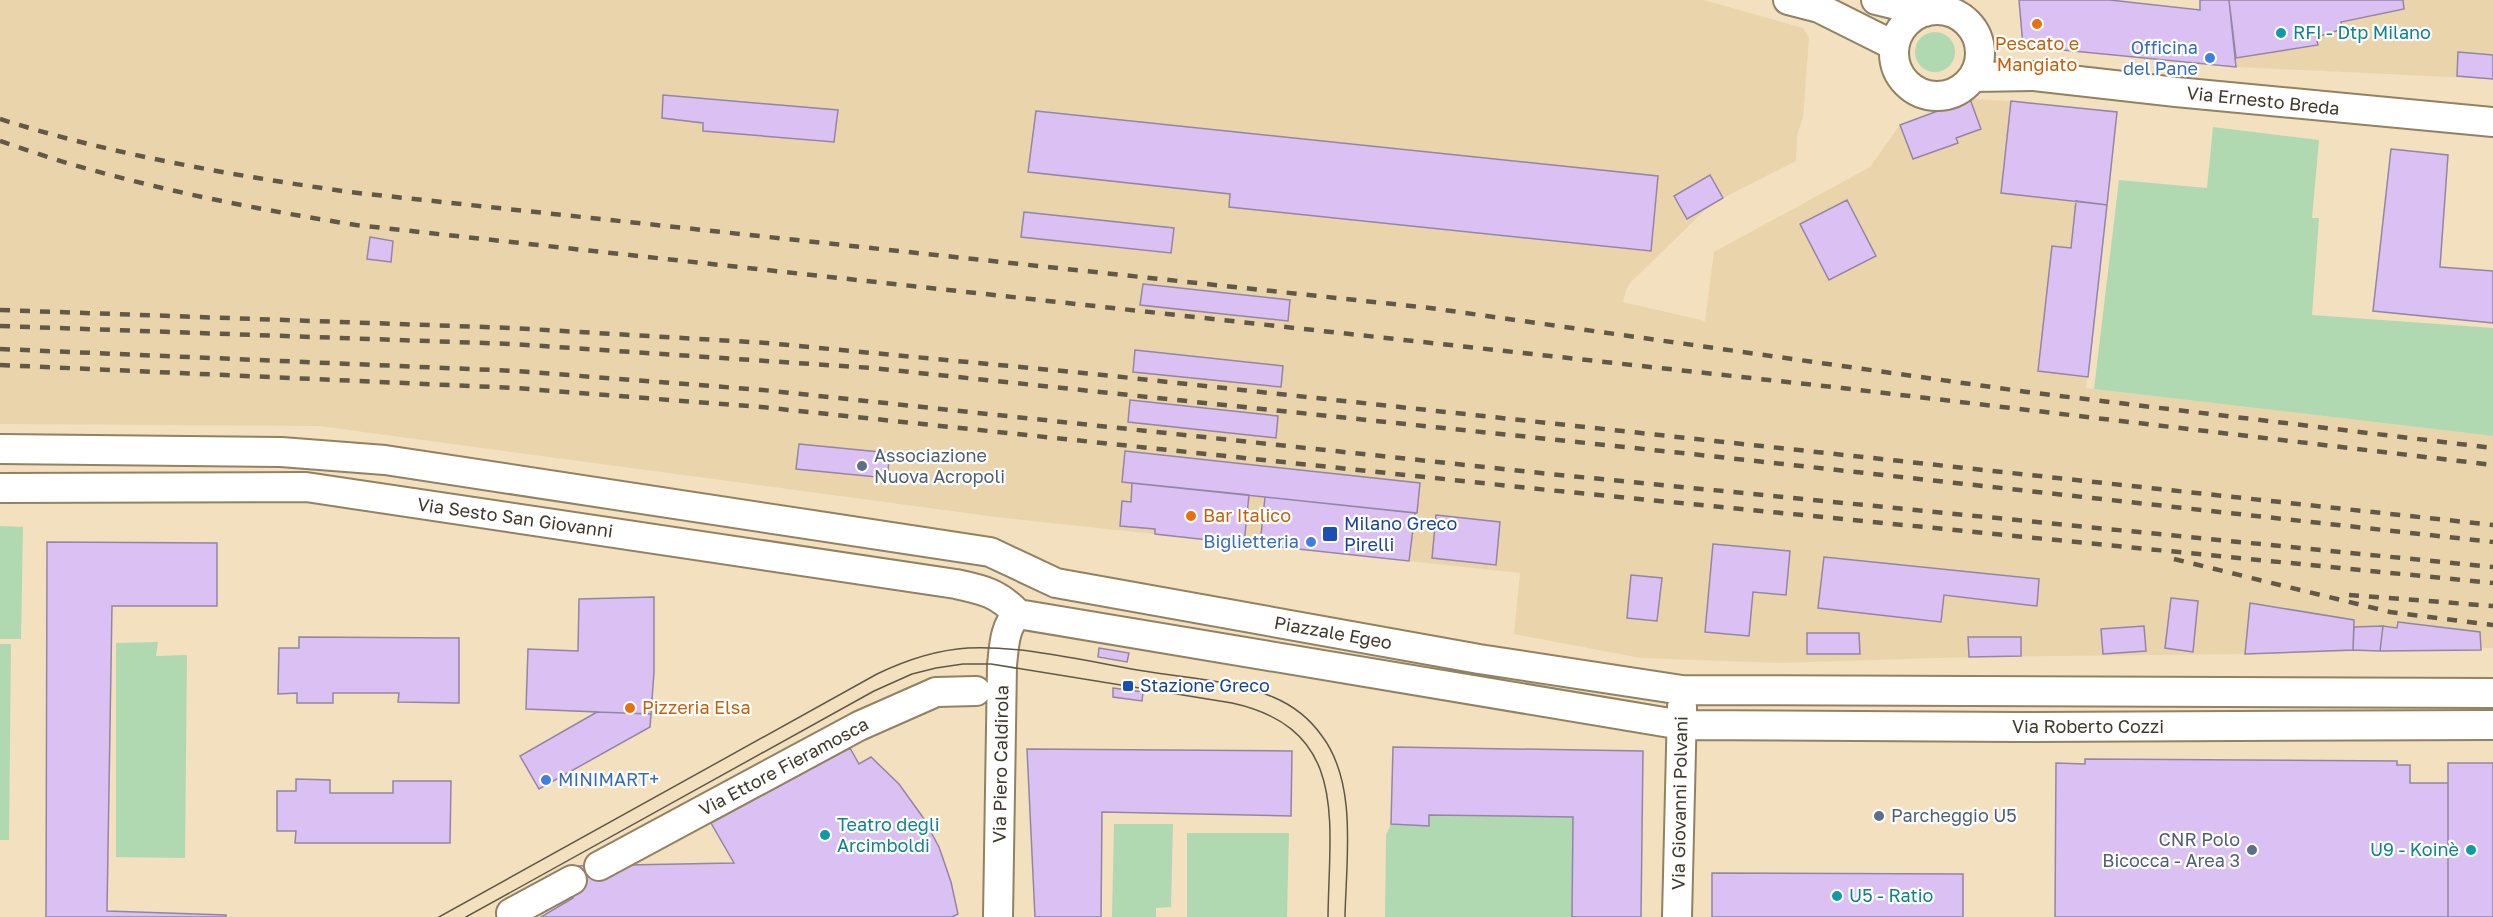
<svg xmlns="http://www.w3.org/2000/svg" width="2493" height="917" font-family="'Golos Text',sans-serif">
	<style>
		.built { fill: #ead4ac }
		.green { fill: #b0d9b1 }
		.building { fill: #dbc1f3; stroke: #9485a4; stroke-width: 1.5 }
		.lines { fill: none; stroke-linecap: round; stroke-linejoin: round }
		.minor-casing { stroke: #928162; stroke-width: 32 }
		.minor { stroke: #fff; stroke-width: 28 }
		.tram { stroke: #615847; stroke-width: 1.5 }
		.rail { stroke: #615847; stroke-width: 4.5; stroke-dasharray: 10 10; stroke-linecap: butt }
		.food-dot { fill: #e8710a; stroke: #fff; stroke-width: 2 }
		.culture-dot { fill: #0f9aa8; stroke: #fff; stroke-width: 2 }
		.shop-dot { fill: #3f7fe0; stroke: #fff; stroke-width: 2 }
		.service-dot { fill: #5c6f8a; stroke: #fff; stroke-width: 2 }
		.transit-dot { fill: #1a4fb4; stroke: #fff; stroke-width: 2 }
		.labels { text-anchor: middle; stroke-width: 4.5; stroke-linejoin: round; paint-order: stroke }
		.culture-label { font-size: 18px; fill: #0d838f; stroke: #fff; text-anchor: start }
		.food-label { font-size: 18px; fill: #c56008; stroke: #fff; text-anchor: start }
		.shop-label { font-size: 18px; fill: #366cbe; stroke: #fff; text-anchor: end }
		.street-label { font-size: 18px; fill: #40392b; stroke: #fff }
		.service-label { font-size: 18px; fill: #4e5e75; stroke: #fff; text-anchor: start }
		.transit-label { font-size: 18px; fill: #164399; stroke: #fff; text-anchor: start }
	</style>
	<rect width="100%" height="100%" fill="#f2e0bf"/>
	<path class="built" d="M 0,0 L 1704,0 L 1803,28 L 1809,38 L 1803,118 L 1797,135 L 1796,161 L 1723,198 L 1705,210 L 1630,283 L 1626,290 L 1623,302 L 1705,321 L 1714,252 L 1870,167 L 1900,125 L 1970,99 L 2011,101 L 2117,112 L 2086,388 L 2493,436 L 2493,648 L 2245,654 L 1969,657 L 1779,663 L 1641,658 L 1514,634 L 1520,573 L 996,517 L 319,426 L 0,424 Z
		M 2229,0 L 2493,0 L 2493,79 L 2236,67 Z"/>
	<path class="green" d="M1915 52a20 20 0 1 1 40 0a20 20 0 1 1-40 0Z
		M 2213,127 L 2319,140 L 2312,218 L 2319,218 L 2312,315 L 2493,328 L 2493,436 L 2094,389 L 2119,180 L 2207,188 Z
		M 0,526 L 23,527 L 21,639 L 0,639 Z
		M 158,642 L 156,656 L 187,655 L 185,858 L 116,857 L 116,643 Z
		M 0,644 L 11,644 L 9,840 L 0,840 Z
		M 1429,815 L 1573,817 L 1572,917 L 1385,917 L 1386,835 L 1391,824 L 1429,826 Z
		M 1114,824 L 1173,824 L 1171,907 L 1156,908 L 1156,917 L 1112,917 Z
		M 1187,833 L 1289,833 L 1287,917 L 1187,917 Z"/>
	<path class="building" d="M 2019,0 L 2110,0 L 2200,10 L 2200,0 L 2229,0 L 2236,67 L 2023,46 Z
		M 2229,0 L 2403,0 L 2404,9 L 2341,22 L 2343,29 L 2316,37 L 2318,45 L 2236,58 Z
		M 2458,52 L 2493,55 L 2493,79 L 2457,76 Z
		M 663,95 L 838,110 L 834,142 L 703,131 L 703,123 L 662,118 Z
		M 1970,99 L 1981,129 L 1956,138 L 1958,143 L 1913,159 L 1900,125 Z
		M 2011,101 L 2117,112 L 2107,205 L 2001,193 Z
		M 1036,111 L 1658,176 L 1651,251 L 1229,207 L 1230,194 L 1028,172 Z
		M 2391,149 L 2448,155 L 2440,267 L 2493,271 L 2493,323 L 2373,311 Z
		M 1710,175 L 1723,198 L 1687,219 L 1674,196 Z
		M 1847,200 L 1876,256 L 1829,280 L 1800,224 Z
		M 2076,201 L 2107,205 L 2088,377 L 2038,371 L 2052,246 L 2071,248 Z
		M 1024,212 L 1174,228 L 1171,253 L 1021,237 Z
		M 370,237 L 393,241 L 391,262 L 367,259 Z
		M 1143,284 L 1290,300 L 1288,321 L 1140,305 Z
		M 1135,350 L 1283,366 L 1281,387 L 1133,372 Z
		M 1130,400 L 1278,416 L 1276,438 L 1128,422 Z
		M 799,444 L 890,453 L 887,478 L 796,469 Z
		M 1125,451 L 1420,483 L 1417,513 L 1122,482 Z
		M 1132,483 L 1249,495 L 1244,544 L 1155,534 L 1155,529 L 1120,526 L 1122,501 L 1131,502 Z
		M 1265,497 L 1415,513 L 1409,561 L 1260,545 Z
		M 1436,515 L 1500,522 L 1496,565 L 1432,558 Z
		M 47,542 L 217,543 L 217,606 L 112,606 L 107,911 L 226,915 L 226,917 L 46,917 Z
		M 1713,544 L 1790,551 L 1786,595 L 1753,592 L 1749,636 L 1705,632 Z
		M 1824,557 L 2039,579 L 2037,606 L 1944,595 L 1941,622 L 1818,608 Z
		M 1631,575 L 1662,578 L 1657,621 L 1627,618 Z
		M 654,597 L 654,672 L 650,727 L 539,789 L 520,756 L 597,712 L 526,709 L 528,649 L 578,651 L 579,599 Z
		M 2171,598 L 2198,601 L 2193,652 L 2165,648 Z
		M 2250,603 L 2354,620 L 2353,650 L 2245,654 Z
		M 2398,622 L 2480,632 L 2481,650 L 2380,651 L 2383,626 L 2397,628 Z
		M 2144,626 L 2146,651 L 2103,654 L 2101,629 Z
		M 2383,626 L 2380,651 L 2353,650 L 2354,627 Z
		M 1807,633 L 1859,633 L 1860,654 L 1807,654 Z
		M 299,637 L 459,638 L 459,703 L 398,702 L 399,693 L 333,693 L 333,703 L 297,703 L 297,693 L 278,694 L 279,648 L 299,648 Z
		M 1968,637 L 2021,637 L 2021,656 L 1969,657 Z
		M 1099,648 L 1129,653 L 1127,662 L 1098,657 Z
		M 1113,688 L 1143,692 L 1142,701 L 1113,697 Z
		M 597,712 L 651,714 L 650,727 L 539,789 L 520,756 Z
		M 1393,747 L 1643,751 L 1641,917 L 1572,917 L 1573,817 L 1429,815 L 1429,826 L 1391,824 Z
		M 850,748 L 859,764 L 871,757 L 899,784 L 922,816 L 939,847 L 951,882 L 958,914 L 952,917 L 541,917 L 573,898 L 572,866 L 734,863 L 711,823 Z
		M 1027,749 L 1292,751 L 1291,816 L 1102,812 L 1101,917 L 1035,917 Z
		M 2085,759 L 2397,761 L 2397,765 L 2410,765 L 2410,783 L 2448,783 L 2448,917 L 2055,917 L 2056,763 L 2085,764 Z
		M 2448,763 L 2493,763 L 2493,917 L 2448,917 Z
		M 296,779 L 330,780 L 330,793 L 393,793 L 393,781 L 451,781 L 450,843 L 295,843 L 296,831 L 277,831 L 277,791 L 296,791 Z
		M 1712,873 L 1963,874 L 1963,917 L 1712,917 Z"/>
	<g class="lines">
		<defs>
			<path id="minor" d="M 1788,0 L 1819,8 L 1893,45
				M 1876,0 L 1925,12
				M1894 53a43 43 0 1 1 86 0a43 43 0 1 1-86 0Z
				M 1973,77 L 2034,76 L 2176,92 L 2493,122
				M 0,449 L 281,452 L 385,460 L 990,552 L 1056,583 L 1479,659 L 1682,690 L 2493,693
				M 0,488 L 306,487 L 956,584 C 984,590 998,593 1018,614
				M 1018,614 L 1682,725 L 2017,727 L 2493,725
				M 599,866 L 859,726 L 936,692 L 976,691
				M 511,913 L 572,880
				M 998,917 L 1002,665 C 1004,648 1004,626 1018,614
				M 1677,917 L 1682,707"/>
		</defs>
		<use href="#minor" class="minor-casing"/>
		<use href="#minor" class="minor"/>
		<path class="tram" d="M 439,917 L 877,674 C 906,660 936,650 968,648 C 1021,645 1091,662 1144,671 C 1185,678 1233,680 1273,697 C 1292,705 1310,719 1322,736 C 1358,784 1346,860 1345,917
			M 466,917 L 874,691 L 912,674 L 936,668 L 963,664 L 991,664 L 1232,703 C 1350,729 1329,822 1328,917"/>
		<path class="rail" d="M 0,119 C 113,155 231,175 349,192 L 1430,308 L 2027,392 L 2493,448
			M 0,141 C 30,151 61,162 92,170 C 178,194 267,211 356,225 L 1842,388 L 2493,465
			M 0,310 L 512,328 L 767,343 L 1094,374 L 2493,525
			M 0,326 L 512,344 L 872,368 L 1710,456 L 2493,542
			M 0,349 L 516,371 L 763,390 L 1550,474 L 2493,567
			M 0,365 L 515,388 L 761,407 L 1548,490 L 2493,583
			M 2174,559 L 2390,612 L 2493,625
			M 2349,595 L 2493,606"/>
	</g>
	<g class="food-dot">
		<circle cx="2037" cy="24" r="6"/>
		<circle cx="1191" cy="516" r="6"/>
		<circle cx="630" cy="708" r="6"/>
	</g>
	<g class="culture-dot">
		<circle cx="2281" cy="33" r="6"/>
		<circle cx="825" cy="835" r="6"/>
		<circle cx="2471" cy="850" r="6"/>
		<circle cx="1837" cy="896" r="6"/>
	</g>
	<g class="shop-dot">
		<circle cx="2210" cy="58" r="6"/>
		<circle cx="1311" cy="542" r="6"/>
		<circle cx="546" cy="780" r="6"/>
	</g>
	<g class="service-dot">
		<circle cx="862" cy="466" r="6"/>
		<circle cx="1879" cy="816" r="6"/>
		<circle cx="2252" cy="850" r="6"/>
	</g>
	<g class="transit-dot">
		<rect x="1322" y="526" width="16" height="16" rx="3"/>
		<rect x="1122" y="680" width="12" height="12" rx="3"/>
	</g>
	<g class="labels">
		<g class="culture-label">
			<text x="2293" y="39">RFI - Dtp Milano</text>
			<text x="837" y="831">Teatro degli<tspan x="837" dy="21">Arcimboldi</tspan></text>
			<text x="2459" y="856" text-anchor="end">U9 - Koinè</text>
			<text x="1849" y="902">U5 - Ratio</text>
		</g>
		<g class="food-label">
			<text x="2037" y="50" text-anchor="middle">Pescato e<tspan x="2037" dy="21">Mangiato</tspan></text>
			<text x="1203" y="522">Bar Italico</text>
			<text x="642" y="714">Pizzeria Elsa</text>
		</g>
		<g class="shop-label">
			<text x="2198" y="54">Officina<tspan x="2198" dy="21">del Pane</tspan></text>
			<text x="1299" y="548">Biglietteria</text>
			<text x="558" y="786" text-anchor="start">MINIMART+</text>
		</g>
		<g class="street-label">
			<text transform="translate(2263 101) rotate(6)" y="6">Via Ernesto Breda</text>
			<text transform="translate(515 518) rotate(8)" y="6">Via Sesto San Giovanni</text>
			<text transform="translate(1333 633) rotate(10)" y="6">Piazzale Egeo</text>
			<text x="2088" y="733">Via Roberto Cozzi</text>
			<text transform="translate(1001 764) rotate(-89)" y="6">Via Piero Caldirola</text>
			<text transform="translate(784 767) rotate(-28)" y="6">Via Ettore Fieramosca</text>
			<text transform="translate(1680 803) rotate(-89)" y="6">Via Giovanni Polvani</text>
		</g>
		<g class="service-label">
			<text x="874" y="462">Associazione<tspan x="874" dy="21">Nuova Acropoli</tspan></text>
			<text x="1891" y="822">Parcheggio U5</text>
			<text x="2240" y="846" text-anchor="end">CNR Polo<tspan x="2240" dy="21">Bicocca - Area 3</tspan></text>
		</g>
		<g class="transit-label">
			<text x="1344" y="530">Milano Greco<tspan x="1344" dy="21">Pirelli</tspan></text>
			<text x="1140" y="692">Stazione Greco</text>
		</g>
	</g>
</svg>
